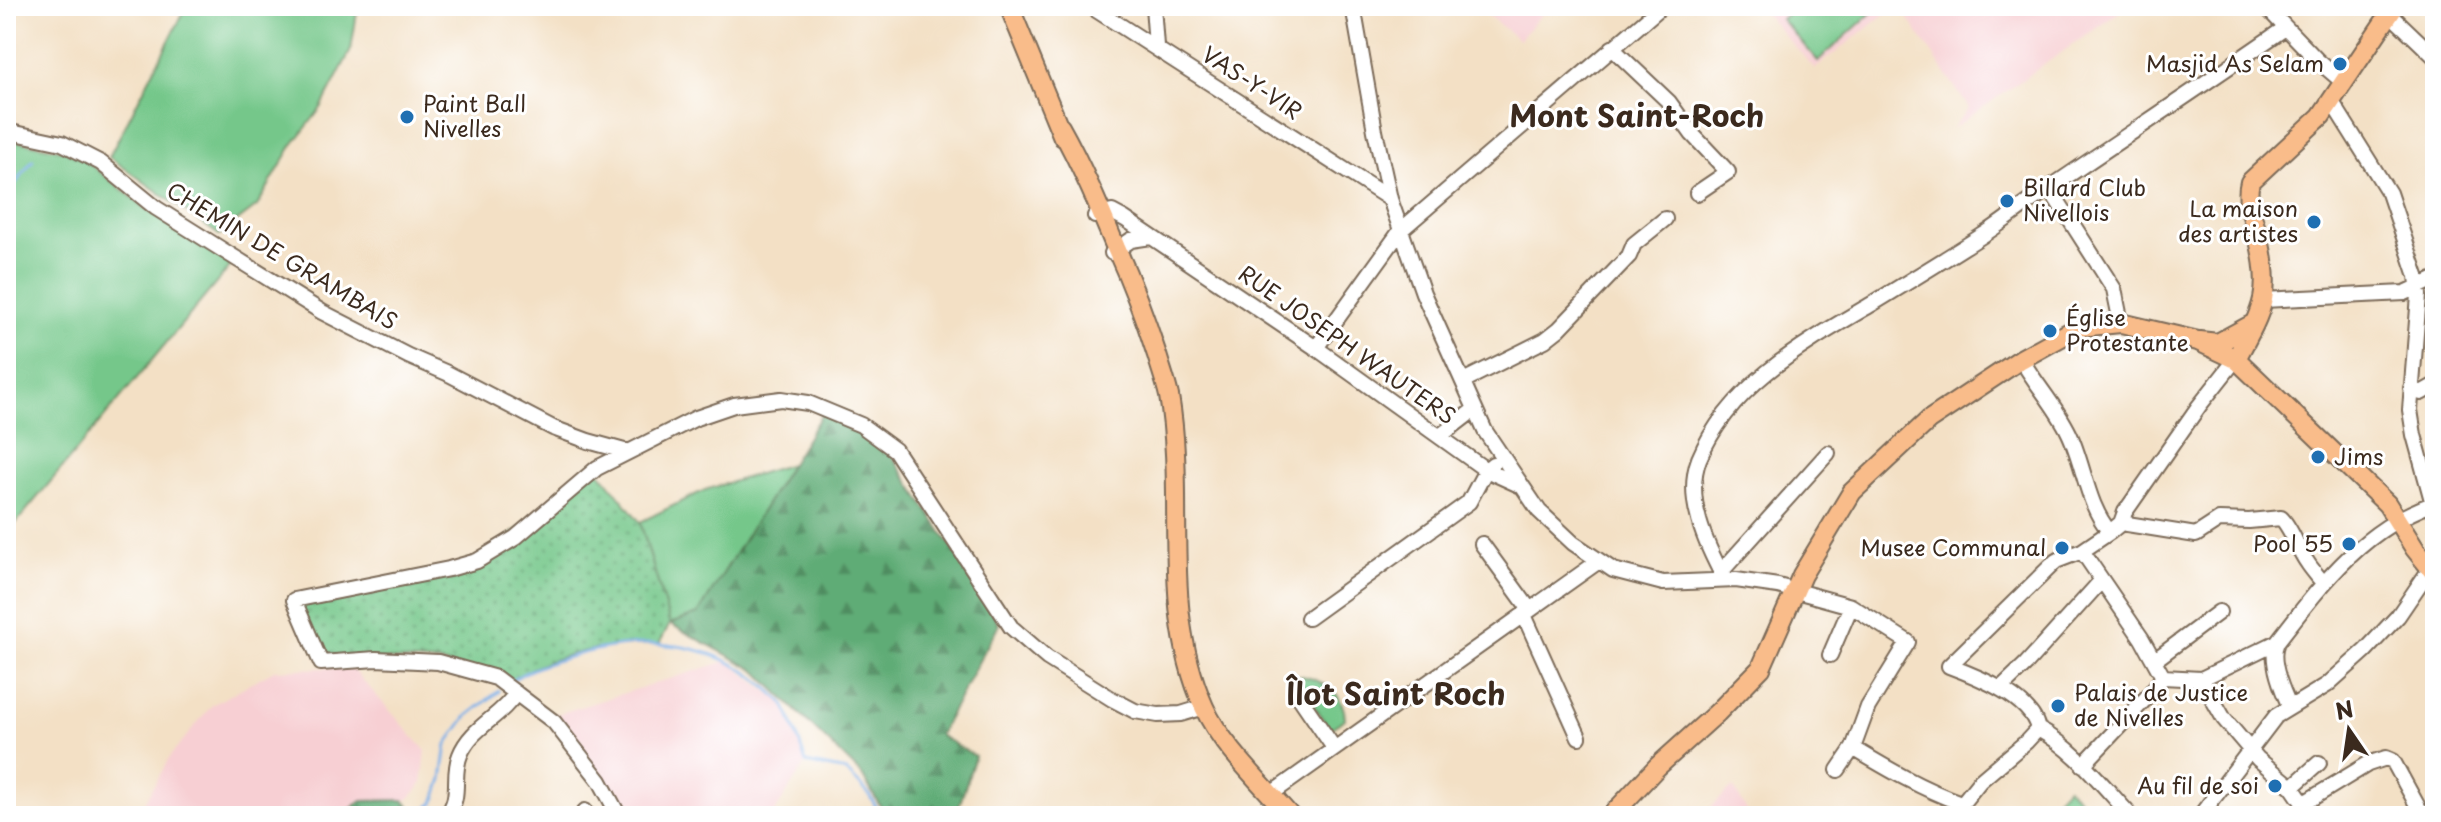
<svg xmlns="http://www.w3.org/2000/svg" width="2441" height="822" font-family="'Playpen Sans',sans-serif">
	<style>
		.built { fill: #f7cfd3 }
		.grass { fill: #74c78a; stroke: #587854; stroke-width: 2 }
		.forest { fill: url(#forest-firs); stroke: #4d6b4a; stroke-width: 2 }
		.park { fill: url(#park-crowns); stroke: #587854; stroke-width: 2 }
		.garden { fill: url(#garden-dots); stroke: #587854; stroke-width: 2 }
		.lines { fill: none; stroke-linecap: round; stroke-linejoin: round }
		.stream { stroke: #77ace5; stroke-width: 3 }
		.minor-casing { stroke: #7b6a58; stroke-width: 18 }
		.major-casing { stroke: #7b6a58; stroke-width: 22 }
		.minor { stroke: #fff; stroke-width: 14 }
		.major { stroke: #f9bc8a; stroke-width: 18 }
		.poi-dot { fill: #1f6fb2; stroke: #fff; stroke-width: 3 }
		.labels { text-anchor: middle; stroke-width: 6; stroke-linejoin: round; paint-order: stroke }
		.poi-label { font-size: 22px; fill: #3b2a1e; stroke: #fff; text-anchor: end }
		.street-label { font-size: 22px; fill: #3b2a1e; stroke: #fff }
		.district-label { font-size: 30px; font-weight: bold; fill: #3b2a1e; stroke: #fff }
	</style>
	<defs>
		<pattern id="forest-firs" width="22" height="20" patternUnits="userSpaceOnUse" patternTransform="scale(2)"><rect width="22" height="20" fill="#5fac76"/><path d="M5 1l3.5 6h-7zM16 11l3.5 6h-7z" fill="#508c60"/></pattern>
		<pattern id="park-crowns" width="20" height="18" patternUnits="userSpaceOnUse" patternTransform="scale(2)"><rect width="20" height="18" fill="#74c78a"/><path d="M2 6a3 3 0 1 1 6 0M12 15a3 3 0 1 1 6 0" fill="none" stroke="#60a270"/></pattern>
		<pattern id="garden-dots" width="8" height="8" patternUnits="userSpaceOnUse" patternTransform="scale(2)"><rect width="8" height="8" fill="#74c78a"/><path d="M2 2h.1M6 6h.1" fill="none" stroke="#60a270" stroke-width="1.8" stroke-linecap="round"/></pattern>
	</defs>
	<rect width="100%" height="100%" fill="#fff"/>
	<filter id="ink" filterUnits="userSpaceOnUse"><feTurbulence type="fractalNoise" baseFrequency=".0125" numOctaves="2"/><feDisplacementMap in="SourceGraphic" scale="16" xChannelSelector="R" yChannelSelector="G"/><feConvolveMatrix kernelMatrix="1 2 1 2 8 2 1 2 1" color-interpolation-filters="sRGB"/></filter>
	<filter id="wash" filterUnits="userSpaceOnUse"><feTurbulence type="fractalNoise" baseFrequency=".006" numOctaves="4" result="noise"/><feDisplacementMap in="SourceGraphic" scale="32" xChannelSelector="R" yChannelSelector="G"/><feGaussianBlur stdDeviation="1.8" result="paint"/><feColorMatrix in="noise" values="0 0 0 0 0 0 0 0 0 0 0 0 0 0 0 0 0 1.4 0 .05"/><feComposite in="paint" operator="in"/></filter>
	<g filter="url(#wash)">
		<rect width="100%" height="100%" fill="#f3e0c5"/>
		<path class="built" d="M 1476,6 L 1549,6 L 1519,40 Z
			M 1758,6 L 1895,6 L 1815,69 Z
			M 1900,6 L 2128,6 L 1952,129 L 1969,108 Z
			M 727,661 L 783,703 L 806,763 L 772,816 L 620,816 L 548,717 Z
			M 351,667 L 426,751 L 422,784 L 408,800 L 361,801 L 342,816 L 137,816 L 171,755 L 212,705 L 274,670 Z
			M 1733,787 L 1750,816 L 1701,816 Z"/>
		<path class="grass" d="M 187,6 L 358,6 L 351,50 L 321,108 L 292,146 L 257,206 L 219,235 L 109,157 Z
			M 1796,6 L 1879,6 L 1818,61 L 1781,19 Z
			M 6,139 L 63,150 L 86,161 L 148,210 L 233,263 L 6,535 Z
			M 791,464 L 698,615 L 670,624 L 640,522 L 705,490 Z
			M 1302,676 C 1325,681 1344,693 1345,719 L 1330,729 L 1299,685 L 1296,677 Z"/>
		<path class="forest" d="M 825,409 L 879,436 L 985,598 L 999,624 L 939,735 L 975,756 L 956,816 L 886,816 L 862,775 L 755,670 L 670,624 L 698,614 Z
			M 403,800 L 421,816 L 342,816 L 361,801 Z"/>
		<path class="park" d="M 2067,787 L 2097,816 L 2058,816 L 2051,804 Z"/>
		<path class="garden" d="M 597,468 L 640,522 L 670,624 L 659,644 C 611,644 551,653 511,681 L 438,662 L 376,659 L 317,653 L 294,600 L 477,561 Z"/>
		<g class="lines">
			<path class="stream" d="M 6,196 L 33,160
				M 511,681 C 528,669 546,664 566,658 C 645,633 721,638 781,701 C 790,710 801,748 806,763 L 846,771 L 868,793 L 881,816
				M 417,816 L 434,803 L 442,779 L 447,744 L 467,716 L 499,691"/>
		</g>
	</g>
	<g filter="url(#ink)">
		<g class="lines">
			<defs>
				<path id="minor" d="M 1090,6 L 1390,199
					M 1153,6 L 1156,46
					M 1353,6 L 1375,131 L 1390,199 L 1423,293 L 1485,431 L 1539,511 L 1573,543 L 1613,570 L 1663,583 L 1736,580 L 1778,586 L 1851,606 L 1908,642 L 1868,707 L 1853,748 L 1838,770
					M 2265,6 L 2317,60 L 2344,83
					M 2390,14 L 2435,57
					M 1612,48 L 1669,102 L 1692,134 L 1728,172 L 1697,193
					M 2332,102 L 2389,193 L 2417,276 L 2419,295 L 2410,410 L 2414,435 L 2433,504
					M 6,131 L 62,143 L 101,163 L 156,208 L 221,249 L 322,312 L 408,356 L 447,373 L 553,428 L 588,441 L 628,452
					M 2050,189 L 2114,289 L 2121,323
					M 1095,216 L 1112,212 L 1125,219 L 1316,348 L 1486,470 L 1519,485
					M 1112,253 L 1131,240 L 1151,237
					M 2264,300 L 2405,293 L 2435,279
					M 1316,348 L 1401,230 L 1662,6
					M 2021,359 C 2036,385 2056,406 2069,433 C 2084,464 2087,506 2110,532
					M 1463,381 L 1545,340 L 1559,329 L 1629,256 L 1634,244 L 1665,219
					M 2411,388 L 2421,393 L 2435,385
					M 1440,436 L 1475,409
					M 2121,523 L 2196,535 L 2219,520 L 2249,521 L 2281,518 C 2291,527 2298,550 2307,562 C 2312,570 2318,576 2323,583
					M 1482,544 L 1530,610
					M 2082,551 L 2142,639 L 2163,677
					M 1721,572 L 1828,453
					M 1725,580 C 1706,545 1684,498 1699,459 C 1730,384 1806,343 1872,304 C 1908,282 1944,260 1980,237 C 1999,225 2016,211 2035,198 C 2118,141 2202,86 2285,28
					M 1524,615 L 1579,737
					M 1308,618 L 1469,502 L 1486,470 L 1493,464
					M 1830,655 L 1851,606
					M 2155,660 L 2219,612
					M 2163,677 L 2201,679 L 2277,642
					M 2201,679 L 2224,719 L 2258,759 L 2292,787 L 2312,816
					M 2000,689 L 2026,664 L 2101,581
					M 1295,691 L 1334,748
					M 2290,707 C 2282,690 2269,659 2277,642 C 2322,584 2363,528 2435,503
					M 2038,729 C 2031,697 1976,676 1949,666 L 2056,561 L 2082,551 L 2110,532 L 2121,523 L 2125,512 L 2199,406 L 2236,359
					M 2038,729 C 2074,748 2103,786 2131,816
					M 1853,748 C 1888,769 1922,789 1961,803
					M 2083,765 L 2148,696 L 2163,677
					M 2292,787 L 2319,763
					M 1271,794 L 1599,561
					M 2304,803 L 2368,764 L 2386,758 L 2393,761 L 2423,816
					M 446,816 C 463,796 451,777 460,755 C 471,727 501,717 516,693
					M 584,816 L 585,811
					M 619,816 L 600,781 L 554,722 L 496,678 L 438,662 L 376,659 L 321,663 L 294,600 L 449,569 L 477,561 L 515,538 L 597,468 L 696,418 L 734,405 L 781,399 L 808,403 L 861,425 L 895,450 L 1011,627 L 1047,658 L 1112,699 L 1135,711 L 1158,715 L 1181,714 L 1204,707
					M 1952,816 L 1980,781 L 2026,742 L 2038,729
					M 2200,816 L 2276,716 L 2327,685 L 2365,651 L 2398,616 L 2430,569"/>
				<path id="major" d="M 1009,6 L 1063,137
					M 1060,127 C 1082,166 1099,207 1116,248 C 1132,283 1145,318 1157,355 C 1161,369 1166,382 1169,396 C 1187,500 1159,607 1204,707 C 1220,744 1263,785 1290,816
					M 2200,341 L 2218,343 L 2253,324
					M 2236,359 C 2263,309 2273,293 2258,236 C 2253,218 2245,200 2250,182 L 2321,116 L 2395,6
					M 1611,816 L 1657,767 L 1717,713 L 1761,668 L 1802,575 L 1852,492 L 1929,420 L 2021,359 L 2079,327 L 2121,323 L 2198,341 L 2236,359 L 2387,504 L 2415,549 L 2435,574"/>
			</defs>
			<use href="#minor" class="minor-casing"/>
			<use href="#major" class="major-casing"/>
			<use href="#minor" class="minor"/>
			<use href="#major" class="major"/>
		</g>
	</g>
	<g class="poi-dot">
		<circle cx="2340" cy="64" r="8"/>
		<circle cx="407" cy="117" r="8"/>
		<circle cx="2007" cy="201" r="8"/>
		<circle cx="2314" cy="222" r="8"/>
		<circle cx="2050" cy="331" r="8"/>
		<circle cx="2318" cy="457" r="8"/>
		<circle cx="2349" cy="544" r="8"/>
		<circle cx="2062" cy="548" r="8"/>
		<circle cx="2058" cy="706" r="8"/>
		<circle cx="2275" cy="786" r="8"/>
	</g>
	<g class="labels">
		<g class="poi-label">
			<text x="2324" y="72">Masjid As Selam</text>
			<text x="423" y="112" text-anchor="start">Paint Ball<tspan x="423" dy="25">Nivelles</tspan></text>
			<text x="2023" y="196" text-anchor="start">Billard Club<tspan x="2023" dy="25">Nivellois</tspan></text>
			<text x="2298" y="217">La maison<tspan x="2298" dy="25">des artistes</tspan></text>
			<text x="2066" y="326" text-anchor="start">Église<tspan x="2066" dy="25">Protestante</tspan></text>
			<text x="2334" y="465" text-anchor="start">Jims</text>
			<text x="2333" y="552">Pool 55</text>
			<text x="2046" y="556">Musee Communal</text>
			<text x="2074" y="701" text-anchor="start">Palais de Justice<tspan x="2074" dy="25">de Nivelles</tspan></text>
			<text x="2259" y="794">Au fil de soi</text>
		</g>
		<g class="street-label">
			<text transform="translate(1252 83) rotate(33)" y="8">VAS-Y-VIR</text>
			<text transform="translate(282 256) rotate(31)" y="8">CHEMIN DE GRAMBAIS</text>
			<text transform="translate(1347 345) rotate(35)" y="8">RUE JOSEPH WAUTERS</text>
		</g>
		<g class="district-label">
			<text x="1637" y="127">Mont Saint-Roch</text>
			<text x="1396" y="705">Îlot Saint Roch</text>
		</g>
	</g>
	<rect width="2441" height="822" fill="none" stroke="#fff" stroke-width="32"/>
	<g transform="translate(2349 730) rotate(347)" stroke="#ffffff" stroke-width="6" paint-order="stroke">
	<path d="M0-6L14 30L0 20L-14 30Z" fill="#3b2a1e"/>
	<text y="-12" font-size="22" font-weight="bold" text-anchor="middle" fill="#3b2a1e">N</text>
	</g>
</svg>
